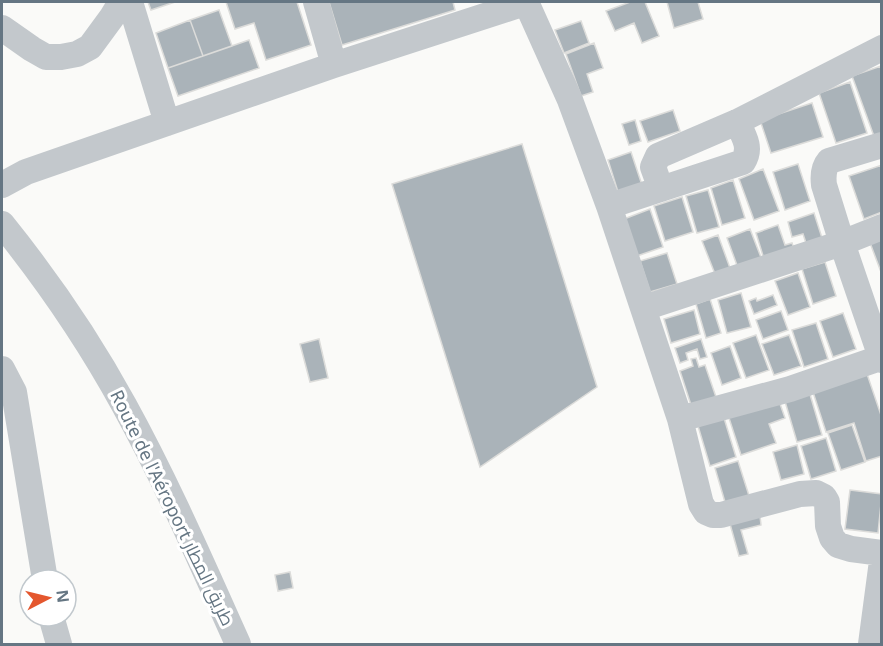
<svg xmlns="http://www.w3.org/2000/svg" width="883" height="646" font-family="'Noto Sans',Cairo,sans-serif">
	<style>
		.building { fill: #aab3b9; stroke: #dcdcda; stroke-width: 1.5 }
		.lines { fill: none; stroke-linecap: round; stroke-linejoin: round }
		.minor { stroke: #c3c8cc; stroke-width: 26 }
		.labels { text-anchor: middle; stroke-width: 6; stroke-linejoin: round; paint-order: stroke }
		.street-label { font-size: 18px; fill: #657683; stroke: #fff }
	</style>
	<rect width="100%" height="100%" fill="#fafaf8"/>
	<path class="building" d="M 148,2 L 175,2 L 151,10 Z
		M 226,2 L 297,2 L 311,45 L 266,60 L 254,23 L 235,29 Z
		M 329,2 L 453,2 L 455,10 L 342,45 Z
		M 630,2 L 645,2 L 659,36 L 642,43 L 634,23 L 615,31 L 606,11 Z
		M 667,2 L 698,2 L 703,19 L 674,28 Z
		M 219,10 L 232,46 L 203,56 L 190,20 Z
		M 190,20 L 203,56 L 168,68 L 156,33 Z
		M 581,21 L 589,43 L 564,53 L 555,30 Z
		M 249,40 L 259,68 L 178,96 L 168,68 Z
		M 594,43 L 603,68 L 587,74 L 593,92 L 581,96 L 566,54 Z
		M 881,66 L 882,137 L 875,139 L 852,76 Z
		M 850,82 L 867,133 L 836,143 L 819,93 Z
		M 812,103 L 823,137 L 771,153 L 760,120 Z
		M 673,110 L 680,131 L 648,142 L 640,121 Z
		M 635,120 L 641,141 L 629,145 L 622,124 Z
		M 522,144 L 597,387 L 480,467 L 392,184 Z
		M 631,152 L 642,185 L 618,192 L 608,160 Z
		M 798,164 L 810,201 L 785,210 L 773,172 Z
		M 882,165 L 882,212 L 864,219 L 849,176 Z
		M 763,169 L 779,211 L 754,220 L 739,179 Z
		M 733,180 L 745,218 L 722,225 L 711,188 Z
		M 708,190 L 719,227 L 697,233 L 686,196 Z
		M 682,197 L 693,232 L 665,241 L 654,206 Z
		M 650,209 L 663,247 L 637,256 L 624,219 Z
		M 814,213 L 823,241 L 807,246 L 803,234 L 792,237 L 788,222 Z
		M 778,225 L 785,245 L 792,243 L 794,249 L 764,259 L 756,233 Z
		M 750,229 L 762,260 L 738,268 L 727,238 Z
		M 718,235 L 730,268 L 715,274 L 702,241 Z
		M 882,236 L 882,272 L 881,272 L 869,240 Z
		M 667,253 L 677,284 L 650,292 L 640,261 Z
		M 825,262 L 836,296 L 813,304 L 802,269 Z
		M 798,273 L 810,307 L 788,315 L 775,281 Z
		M 741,293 L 751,327 L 727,333 L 718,300 Z
		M 773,295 L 777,305 L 754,314 L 749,301 L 756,298 L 757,301 Z
		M 710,299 L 721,333 L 706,338 L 696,304 Z
		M 694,310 L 700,334 L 671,343 L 664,319 Z
		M 781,311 L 788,330 L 763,339 L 756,320 Z
		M 843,313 L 856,349 L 833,357 L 820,321 Z
		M 816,323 L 828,359 L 804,367 L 792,330 Z
		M 756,335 L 769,370 L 746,378 L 733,343 Z
		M 789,335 L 801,366 L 774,375 L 762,344 Z
		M 319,339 L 328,378 L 310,382 L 300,344 Z
		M 701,339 L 707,357 L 700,359 L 697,349 L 686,353 L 688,360 L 680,363 L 675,348 Z
		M 730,346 L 741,378 L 722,385 L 711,353 Z
		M 696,358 L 699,367 L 705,365 L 716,397 L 691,405 L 680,371 L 693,366 L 691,359 Z
		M 865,368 L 882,418 L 882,456 L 866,461 L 854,423 L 826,432 L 811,386 Z
		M 809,391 L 822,435 L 797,442 L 784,398 Z
		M 778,398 L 785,418 L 769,424 L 776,443 L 741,455 L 728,415 Z
		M 724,418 L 736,457 L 710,466 L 698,426 Z
		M 852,425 L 865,462 L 841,470 L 828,433 Z
		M 826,438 L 836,471 L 811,479 L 801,446 Z
		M 797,445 L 804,474 L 781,480 L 773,452 Z
		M 738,461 L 751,502 L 727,509 L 715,468 Z
		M 850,490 L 882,494 L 878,533 L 845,529 Z
		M 760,516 L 761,525 L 741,530 L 748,554 L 739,556 L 730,524 Z
		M 290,572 L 293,588 L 278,591 L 275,575 Z"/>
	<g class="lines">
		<path class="minor" d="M 130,2 L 167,123
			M 316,2 L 334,65
			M 526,2 L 570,100 L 609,206 L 680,419 L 701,504 L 706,512 L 713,515 L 721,515 L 800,494 L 816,493 L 824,497 L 827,502 L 828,526 L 832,538 L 838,545 L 851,549 L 882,553
			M 2,28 L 32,49 L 46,57 L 61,57 L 77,54 L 90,47 L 112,17 L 121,2
			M 882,145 L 829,161 C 823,168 823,177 824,185 L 842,243 L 882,360
			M 2,185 L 26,172 L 334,65 L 528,2
			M 661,189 L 653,167 L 658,156 L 737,122 L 882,48
			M 609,206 L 743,162 C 752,148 744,136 737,122
			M 2,224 C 48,281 89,341 124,405 C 167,483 202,564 238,644
			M 644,308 L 842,243 L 882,227
			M 2,369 L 14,392 L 45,580
			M 680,419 L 790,389 L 880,358
			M 51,616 L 59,644
			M 871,644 L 882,561"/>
	</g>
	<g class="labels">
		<g class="street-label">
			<text transform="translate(172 508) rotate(64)" y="6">Route de l'Aéroport طريق المطار</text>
		</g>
	</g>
	<rect width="883" height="646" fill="none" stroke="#657683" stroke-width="6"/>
	<g transform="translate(48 598) rotate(83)"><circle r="28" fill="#ffffff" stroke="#c1c8cd" stroke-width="1.5"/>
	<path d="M0-4.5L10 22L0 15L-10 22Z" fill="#e4572e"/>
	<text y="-9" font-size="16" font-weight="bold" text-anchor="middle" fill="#657683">N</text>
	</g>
</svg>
